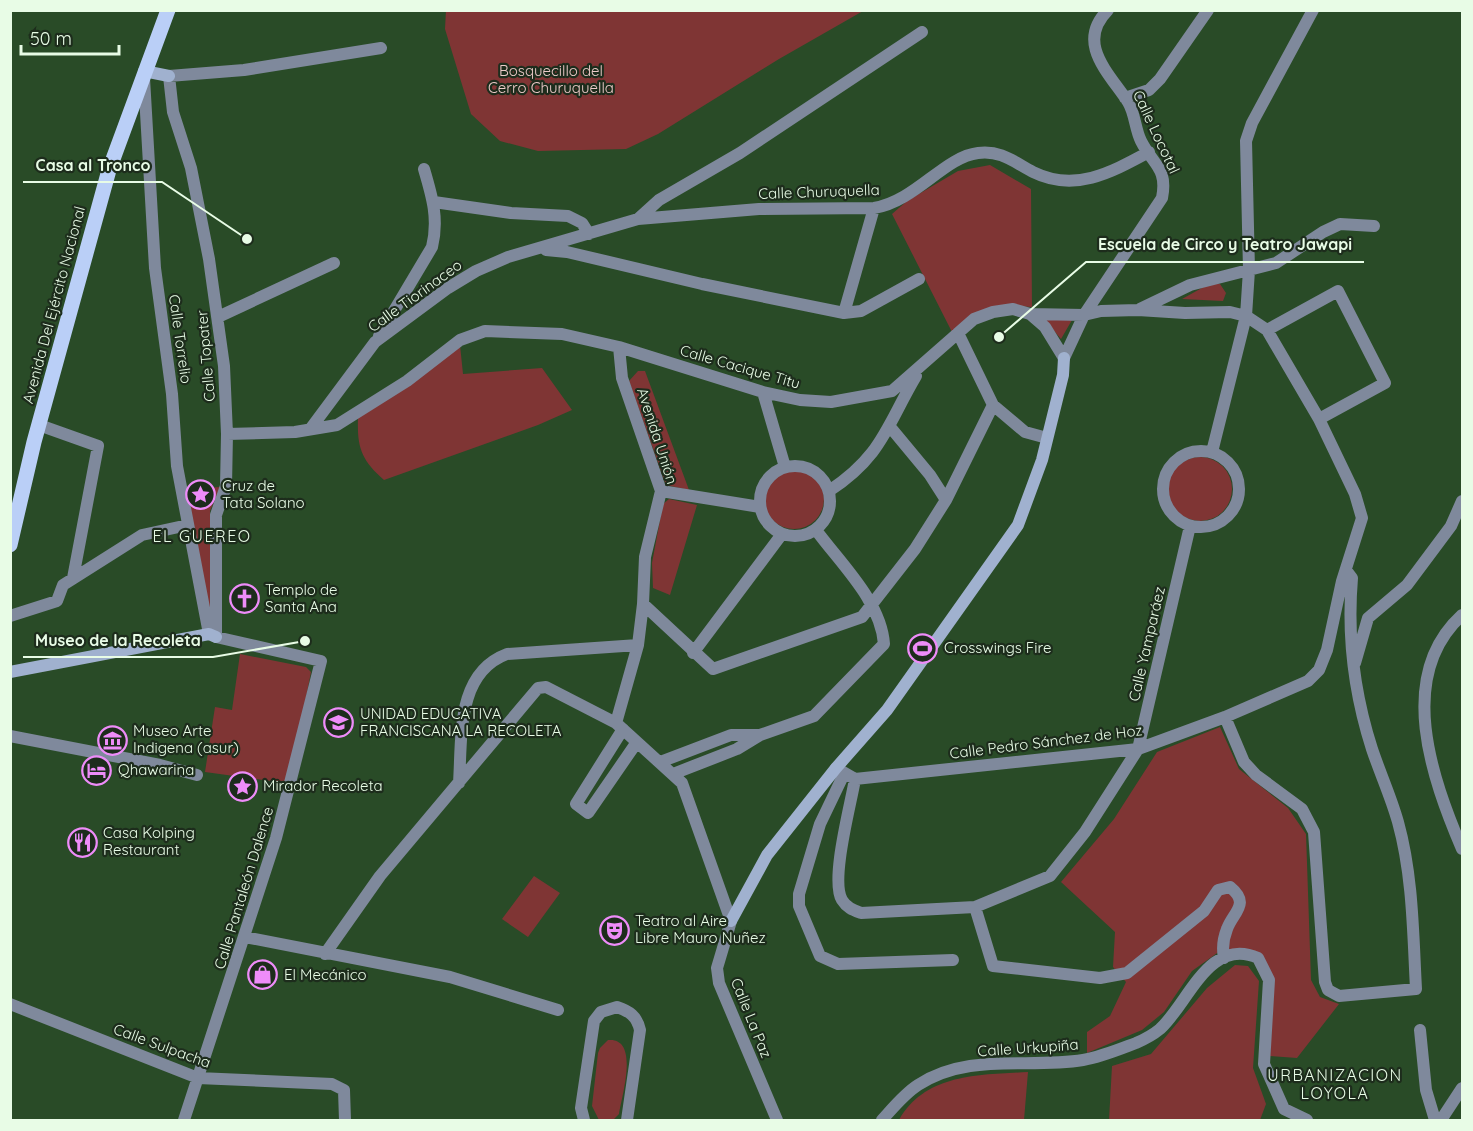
<svg xmlns="http://www.w3.org/2000/svg" width="1473" height="1131" font-family="Quicksand,sans-serif">
	<style>
		.green { fill: #7f3534 }
		.lines { fill: none; stroke-linecap: round; stroke-linejoin: round }
		.street { stroke: #7f899c; stroke-width: 12 }
		.secondary { stroke: #a0b1cf; stroke-width: 12 }
		.primary { stroke: #bacff7; stroke-width: 15 }
		.labels { text-anchor: middle; stroke-width: 4.5; stroke-linejoin: round; paint-order: stroke }
		.park-label { font-size: 15px; fill: #edcbc9; stroke: #1d2c1c }
		.street-label { font-size: 15px; fill: #e8fce6; stroke: #1d2c1c }
		.poi-label { font-size: 15px; fill: #e8fce6; stroke: #1d2c1c; text-anchor: start }
		.neighbourhood-label { font-size: 16px; letter-spacing: 1.5px; fill: #e8fce6; stroke: #1d2c1c }
		.leader { fill: none; stroke: #e8fce6; stroke-width: 2 }
		.callout-dot { fill: #e8fce6; stroke: #1d2c1c; stroke-width: 2 }
		.callout-label { font-size: 16px; text-anchor: middle; font-weight: bold; fill: #e8fce6; stroke: #1d2c1c; stroke-width: 4.5; stroke-linejoin: round; paint-order: stroke }
	</style>
	<rect width="100%" height="100%" fill="#294b27"/>
	<path class="green" d="M 446,10 L 863,10 L 863,11 L 779,59 L 658,134 L 626,149 L 538,151 L 500,141 L 471,114 L 445,29 Z
		M 990,165 L 1031,189 L 1032,307 C 988,304 986,304 952,332 L 892,214 L 907,201 L 958,171 Z
		M 1209,284 L 1220,284 L 1226,293 L 1223,301 L 1182,299 Z
		M 1044,319 L 1072,320 L 1061,339 Z
		M 460,345 L 463,374 L 542,368 L 572,410 L 538,425 L 384,480 C 361,460 357,447 358,418 Z
		M 638,371 L 645,371 L 689,490 L 666,485 L 629,381 Z
		M1168 489a32 32 0 1 1 64 0a32 32 0 1 1-64 0Z
		M764 499a30 30 0 1 1 60 0a30 30 0 1 1-60 0Z
		M 220,487 L 210,511 L 210,611 L 185,489 Z
		M 669,499 L 697,505 L 670,595 L 653,588 L 652,563 L 663,504 Z
		M 240,654 L 306,667 L 311,672 L 296,749 L 286,783 L 205,772 L 215,707 L 232,710 Z
		M 1220,727 L 1239,769 L 1288,808 L 1306,834 L 1311,980 L 1320,997 L 1339,1004 L 1297,1058 L 1270,1056 L 1274,984 L 1247,951 L 1220,951 L 1192,971 L 1164,1012 L 1142,1030 L 1087,1053 L 1087,1032 L 1110,1016 L 1126,982 L 1113,967 L 1115,932 L 1061,882 L 1114,819 L 1157,752 Z
		M 534,876 L 560,893 L 528,937 L 502,919 Z
		M 1235,965 L 1248,966 L 1259,981 L 1253,1068 L 1266,1104 L 1260,1120 L 1109,1120 L 1112,1066 L 1151,1054 L 1207,988 Z
		M 608,1040 C 640,1037 622,1095 619,1114 L 613,1120 L 599,1120 L 592,1106 L 598,1053 L 600,1048 Z
		M 1028,1072 L 1024,1120 L 899,1120 C 926,1073 980,1075 1028,1072 Z"/>
	<g class="lines">
		<path class="street" d="M 144,78 L 155,268 L 172,394 L 177,466 L 209,634
			M 1125,98 L 1149,90 L 1160,79 L 1208,10
			M 434,202 L 511,213 L 568,216 L 582,223 L 589,234
			M 638,219 L 659,200 L 740,153 L 922,32
			M 546,250 L 567,252 L 702,284 L 844,313 L 861,311 L 919,279
			M 1140,309 L 1190,285 L 1276,263 L 1323,232 L 1340,224 L 1374,226
			M 844,313 L 874,208
			M 218,317 L 334,263
			M 1267,330 L 1338,291 L 1385,383 L 1319,419
			M 958,333 L 993,405 L 1025,432 L 1047,438
			M 379,336 L 432,247 C 439,219 432,196 424,169
			M 1064,358 L 1084,315 L 1162,198 C 1168,168 1153,165 1141,141 C 1135,129 1135,113 1128,102 C 1109,73 1075,43 1108,10
			M 763,392 L 785,467
			M 39,425 L 98,446 L 73,578
			M 311,428 L 375,342 L 448,288 L 476,271 L 508,257 L 638,219 L 759,209 L 874,208 C 916,201 944,157 978,153 C 1001,150 1014,162 1033,172 C 1075,193 1112,172 1149,152
			M 891,428 L 930,475 L 946,500
			M 227,434 L 295,432 L 337,425 L 407,381 L 460,340 L 485,331 L 562,334 L 619,347 L 763,392 L 800,400 L 831,402 L 892,391 L 974,319 L 993,312 L 1013,309 L 1030,314 L 1045,327 L 1064,358
			M1163 489a38 38 0 1 1 76 0a38 38 0 1 1-76 0Z
			M 1212,452 L 1246,316 L 1249,270 L 1246,141 L 1252,123 L 1313,10
			M760 501a35 35 0 1 1 70 0a35 35 0 1 1-70 0Z
			M 661,491 L 760,507
			M 829,491 C 882,456 886,427 916,376
			M 643,604 L 713,669 L 862,617 L 915,549 L 946,500 L 993,405
			M 1462,615 C 1395,676 1432,778 1462,849
			M 10,616 L 57,601 L 63,585 L 142,535 L 188,525
			M 693,653 L 782,534
			M 1355,663 L 1368,618 L 1407,585 L 1451,526 L 1462,501
			M 1225,717 L 1244,762 L 1256,775 L 1302,809 L 1314,832 L 1325,982 L 1328,990 L 1339,996 L 1416,989 C 1413,934 1413,876 1398,822 C 1391,797 1380,773 1372,749 C 1354,693 1347,637 1352,578 L 1346,570
			M 616,723 L 638,645 L 643,604 L 645,557 L 661,491 L 622,378 L 619,347
			M 623,729 L 576,804 L 588,813 L 637,742
			M 10,736 L 160,765 L 197,775
			M 660,762 L 731,735 L 759,735
			M 836,768 L 855,779 L 1138,749 L 1225,717 L 1308,681 L 1319,670 L 1327,650 L 1342,581 L 1362,518 L 1355,494 L 1319,419 L 1267,330 L 1246,316 L 1230,312 L 1185,313 L 1138,310 L 1101,311 L 1084,315 L 1030,314
			M 673,774 L 737,749 L 760,735 L 814,716 L 884,644 C 881,601 840,563 816,530
			M 844,774 L 820,824 L 799,894 L 799,906 L 820,956 L 838,964 L 953,960
			M 855,779 C 851,804 830,880 842,900 C 847,908 853,910 861,913 L 975,907 L 1050,876 L 1085,832 L 1138,749 L 1190,526
			M 459,783 C 462,737 456,673 507,654 L 638,645
			M 975,907 L 993,966 L 1100,978 L 1127,973 L 1204,911 L 1218,890 L 1230,887 C 1251,904 1233,912 1227,929 C 1223,939 1222,948 1224,958
			M 245,937 L 450,977 L 558,1010
			M 325,954 L 380,876 L 538,688 L 546,687 L 616,723 L 682,783 L 731,921 L 717,968 L 719,983 L 777,1120
			M 10,1004 L 198,1078 L 332,1084 L 344,1090 L 345,1120
			M 1420,1030 L 1426,1090 L 1435,1120
			M 184,1120 L 276,838 L 321,661 L 216,637 L 216,515 L 226,486 L 227,434 L 224,366 L 209,259 L 191,168 L 173,112 L 169,76 L 244,70 L 381,48
			M 584,1120 L 581,1108 L 594,1021 L 601,1012 L 617,1007 C 629,1011 637,1016 640,1030 L 627,1120
			M 882,1120 C 893,1108 904,1094 918,1085 C 968,1052 1028,1069 1083,1060 C 1101,1057 1120,1049 1136,1043 C 1143,1040 1154,1034 1160,1029 C 1188,1004 1209,936 1258,958 L 1269,980 L 1264,1064 L 1284,1109 L 1307,1120
			M 1441,1120 L 1462,1088"/>
		<path class="secondary" d="M 144,71 L 169,76
			M 10,672 L 209,634 L 216,637
			M 731,921 L 767,855 L 836,768 L 887,710 L 1018,525 L 1042,460 L 1063,375 L 1064,358"/>
		<path class="primary" d="M 10,545 L 34,442 L 109,170 L 168,10"/>
	</g>
	<defs>
		<symbol id="sight-ring" viewBox="-11 -11 22 22"><circle r="9.5" fill="#1d2c1c" stroke="#ee8cf9" stroke-width="1.5"/><path d="M0-6L1.8-2.2L6-1.7L2.9 1.2L3.7 5.4L0 3.3L-3.7 5.4L-2.9 1.2L-6-1.7L-1.8-2.2Z" fill="#ee8cf9"/></symbol>
		<symbol id="church-ring" viewBox="-11 -11 22 22"><circle r="9.5" fill="#1d2c1c" stroke="#ee8cf9" stroke-width="1.5"/><path d="M-1.2-6h2.4v3.5h3.3v2.4h-3.3V6h-2.4V-.1h-3.3v-2.4h3.3Z" fill="#ee8cf9"/></symbol>
		<symbol id="stadium-ring" viewBox="-11 -11 22 22"><circle r="9.5" fill="#1d2c1c" stroke="#ee8cf9" stroke-width="1.5"/><path d="M0-5a6.5 5 0 1 0 0 10a6.5 5 0 1 0 0-10ZM-3.5-1.8h7v3.6h-7Z" fill="#ee8cf9"/></symbol>
		<symbol id="school-ring" viewBox="-11 -11 22 22"><circle r="9.5" fill="#1d2c1c" stroke="#ee8cf9" stroke-width="1.5"/><path d="M0-5L7-2L0 1L-7-2ZM-4 1L0 2.5L4 1V4Q0 6-4 4Z" fill="#ee8cf9"/></symbol>
		<symbol id="museum-ring" viewBox="-11 -11 22 22"><circle r="9.5" fill="#1d2c1c" stroke="#ee8cf9" stroke-width="1.5"/><path d="M0-6L6-3V-2H-6V-3ZM-5-1h2V3h-2ZM-1-1h2V3h-2ZM3-1h2V3H3ZM-6 4H6V6H-6Z" fill="#ee8cf9"/></symbol>
		<symbol id="hotel-ring" viewBox="-11 -11 22 22"><circle r="9.5" fill="#1d2c1c" stroke="#ee8cf9" stroke-width="1.5"/><path d="M-6-4.5h1.5V1H6V5H4.5V3h-9V5H-6ZM-4 0a1.8 1.8 0 1 1 3.6 0ZM.5 0V-2.5h3Q6-2.5 6 0Z" fill="#ee8cf9"/></symbol>
		<symbol id="restaurant-ring" viewBox="-11 -11 22 22"><circle r="9.5" fill="#1d2c1c" stroke="#ee8cf9" stroke-width="1.5"/><path d="M-5-6h1v4h1v-4h1v4h1v-4h1v5L-1.5 .5V6h-2V.5L-5-1ZM5-6V6H3V1.5H1.5Q1.5-4 5-6Z" fill="#ee8cf9"/></symbol>
		<symbol id="theatre-ring" viewBox="-11 -11 22 22"><circle r="9.5" fill="#1d2c1c" stroke="#ee8cf9" stroke-width="1.5"/><path d="M-5-5.5Q0-4 5-5.5V0Q5 5 0 6Q-5 5-5 0ZM-3.3-2.5H-1v1.5H-3.3ZM1-2.5H3.3v1.5H1ZM-2.8 1Q0 5.5 2.8 1Z" fill="#ee8cf9"/></symbol>
		<symbol id="shop-ring" viewBox="-11 -11 22 22"><circle r="9.5" fill="#1d2c1c" stroke="#ee8cf9" stroke-width="1.5"/><path d="M-5-2.5h2.3a2.7 3.5 0 0 1 5.4 0H5L5.5 6h-11ZM-1.5-2.5h3a1.5 2.3 0 0 0-3 0Z" fill="#ee8cf9"/></symbol>
	</defs>
	<g fill-rule="evenodd">
		<use href="#sight-ring" x="184" y="478" width="33" height="33"/>
		<use href="#church-ring" x="228" y="582" width="33" height="33"/>
		<use href="#stadium-ring" x="906" y="632" width="33" height="33"/>
		<use href="#school-ring" x="322" y="706" width="33" height="33"/>
		<use href="#museum-ring" x="96" y="724" width="33" height="33"/>
		<use href="#hotel-ring" x="80" y="754" width="33" height="33"/>
		<use href="#sight-ring" x="226" y="770" width="33" height="33"/>
		<use href="#restaurant-ring" x="66" y="826" width="33" height="33"/>
		<use href="#theatre-ring" x="598" y="914" width="33" height="33"/>
		<use href="#shop-ring" x="246" y="958" width="33" height="33"/>
	</g>
	<g class="labels">
		<g class="park-label">
			<text x="551" y="76">Bosquecillo del<tspan x="551" dy="17">Cerro Churuquella</tspan></text>
		</g>
		<g class="street-label">
			<text transform="translate(1156 132) rotate(65)" y="5">Calle Locotal</text>
			<text transform="translate(819 192) rotate(-2)" y="5">Calle Churuquella</text>
			<text transform="translate(415 296) rotate(-36)" y="5">Calle Tiorinaceo</text>
			<text transform="translate(54 305) rotate(-75)" y="5">Avenida Del Ejército Nacional</text>
			<text transform="translate(180 339) rotate(82)" y="5">Calle Torrelio</text>
			<text transform="translate(206 356) rotate(-95)" y="5">Calle Topater</text>
			<text transform="translate(740 367) rotate(16)" y="5">Calle Cacique Titu</text>
			<text transform="translate(657 436) rotate(72)" y="5">Avenida Unión</text>
			<text transform="translate(1147 644) rotate(-77)" y="5">Calle Yamparáez</text>
			<text transform="translate(1046 742) rotate(-7)" y="5">Calle Pedro Sánchez de Hoz</text>
			<text transform="translate(244 888) rotate(-73)" y="5">Calle Pantaleón Dalence</text>
			<text transform="translate(751 1018) rotate(68)" y="5">Calle La Paz</text>
			<text transform="translate(162 1046) rotate(20)" y="5">Calle Sulpacha</text>
			<text transform="translate(1028 1048) rotate(-4)" y="5">Calle Urkupiña</text>
		</g>
		<g class="poi-label">
			<text x="222" y="491">Cruz de<tspan x="222" dy="17">Tata Solano</tspan></text>
			<text x="265" y="595">Templo de<tspan x="265" dy="17">Santa Ana</tspan></text>
			<text x="944" y="653">Crosswings Fire</text>
			<text x="360" y="719">UNIDAD EDUCATIVA<tspan x="360" dy="17">FRANCISCANA LA RECOLETA</tspan></text>
			<text x="133" y="736">Museo Arte<tspan x="133" dy="17">Indigena (asur)</tspan></text>
			<text x="118" y="775">Qhawarina</text>
			<text x="263" y="791">Mirador Recoleta</text>
			<text x="103" y="838">Casa Kolping<tspan x="103" dy="17">Restaurant</tspan></text>
			<text x="635" y="926">Teatro al Aire<tspan x="635" dy="17">Libre Mauro Nuñez</tspan></text>
			<text x="284" y="980">El Mecánico</text>
		</g>
		<g class="neighbourhood-label">
			<text x="202" y="542">EL GUEREO</text>
			<text x="1335" y="1081">URBANIZACION<tspan x="1335" dy="18">LOYOLA</tspan></text>
		</g>
	</g>
	<path class="leader" d="M247 239L162 182H23M999 337L1086 262H1364M305 641L213 657H23"/>
	<g class="callout-dot">
		<circle cx="247" cy="239" r="6"/>
		<circle cx="999" cy="337" r="6"/>
		<circle cx="305" cy="641" r="6"/>
	</g>
	<g class="callout-label">
		<text x="93" y="171">Casa al Tronco</text>
		<text x="1225" y="250">Escuela de Circo y Teatro Jawapi</text>
		<text x="118" y="646">Museo de la Recoleta</text>
	</g>
	<rect width="1473" height="1131" fill="none" stroke="#e8fce6" stroke-width="24"/>
	<path d="M21 45v9h98v-9" fill="none" stroke="#e8fce6" stroke-width="3"/>
	<text x="30" y="45" font-size="18" fill="#e8fce6" stroke="#1d2c1c" stroke-width="4.5" paint-order="stroke">50 m</text>
</svg>
